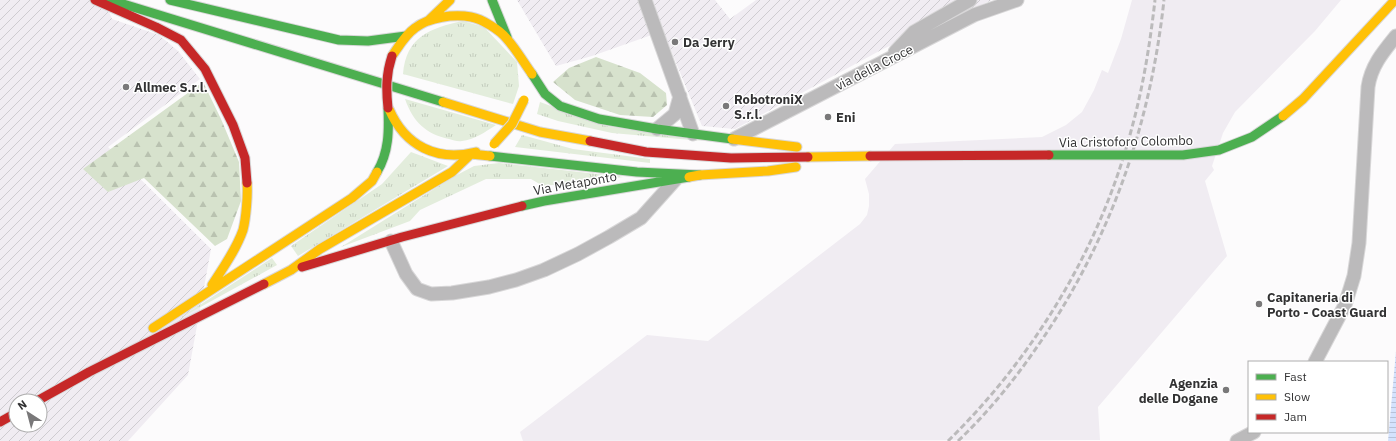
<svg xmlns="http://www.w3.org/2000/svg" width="1396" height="441" font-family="'IBM Plex Sans',sans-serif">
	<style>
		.built { fill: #f0ecf2 }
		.industrial { fill: url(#industrial-furrows); fill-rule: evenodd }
		.grass { fill: url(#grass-tufts) }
		.forest { fill: url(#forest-firs) }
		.water { fill: url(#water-rules) }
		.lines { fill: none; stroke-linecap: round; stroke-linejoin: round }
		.street-casing { stroke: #d8d7d8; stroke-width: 15 }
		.fast-casing { stroke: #d8d7d8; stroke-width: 11 }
		.slow-casing { stroke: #d8d7d8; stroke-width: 11 }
		.jam-casing { stroke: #d8d7d8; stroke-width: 11 }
		.street { stroke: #bbbabb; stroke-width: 13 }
		.fast { stroke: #4caf50; stroke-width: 9 }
		.slow { stroke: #ffc107; stroke-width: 9 }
		.jam { stroke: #c62828; stroke-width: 9 }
		.rail { stroke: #bbbabb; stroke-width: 3; stroke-dasharray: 6 3; stroke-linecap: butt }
		.fast-bridge-casing { stroke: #d8d7d8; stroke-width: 11; stroke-linecap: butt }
		.slow-bridge-casing { stroke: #d8d7d8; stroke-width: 11; stroke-linecap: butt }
		.jam-bridge-casing { stroke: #d8d7d8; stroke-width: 11; stroke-linecap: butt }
		.fast-bridge { stroke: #4caf50; stroke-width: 9 }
		.slow-bridge { stroke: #ffc107; stroke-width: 9 }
		.jam-bridge { stroke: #c62828; stroke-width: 9 }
		.poi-dot { fill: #797879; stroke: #fff; stroke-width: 1.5 }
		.labels { text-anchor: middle; stroke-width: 3; stroke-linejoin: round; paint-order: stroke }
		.poi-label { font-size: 13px; font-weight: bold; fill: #323233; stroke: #fff; text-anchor: start }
		.street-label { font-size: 13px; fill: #323233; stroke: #fff }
	</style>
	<defs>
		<pattern id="industrial-furrows" width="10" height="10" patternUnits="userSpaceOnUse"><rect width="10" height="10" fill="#f0ecf2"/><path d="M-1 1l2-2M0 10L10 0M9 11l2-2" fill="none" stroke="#cecbd0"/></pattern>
		<pattern id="grass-tufts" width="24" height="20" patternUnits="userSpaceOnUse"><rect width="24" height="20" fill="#e3eddc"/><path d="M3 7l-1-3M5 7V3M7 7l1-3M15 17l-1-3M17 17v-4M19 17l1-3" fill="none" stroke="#c3ccbd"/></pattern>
		<pattern id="forest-firs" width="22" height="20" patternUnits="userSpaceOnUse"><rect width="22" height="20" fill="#d7e2cd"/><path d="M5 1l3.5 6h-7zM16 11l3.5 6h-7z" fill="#b9c2b0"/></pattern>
		<pattern id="water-rules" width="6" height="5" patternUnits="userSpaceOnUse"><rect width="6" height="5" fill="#d4e2fd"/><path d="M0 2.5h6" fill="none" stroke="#b6c2d9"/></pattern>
	</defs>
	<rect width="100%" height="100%" fill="#fcfbfc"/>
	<path class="built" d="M 1132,0 L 1341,0 L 1315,31 L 1235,112 L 1223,133 L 1212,166 L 1214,170 L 1205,181 L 1227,256 L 1098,407 L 1100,440 L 523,441 L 520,432 L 647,335 L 708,341 L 860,224 L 867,215 L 869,206 L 869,194 L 865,179 L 895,144 L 1042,137 L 1066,125 L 1082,112 L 1094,90 L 1102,70 L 1108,73 L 1121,39 Z"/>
	<path class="industrial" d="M 0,0 L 104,0 L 112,19 L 159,35 L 178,51 L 200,79 L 108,147 L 211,249 L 188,375 L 128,441 L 0,441 ZM 16,401 L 40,401 L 40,425 L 16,425 Z
		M 517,0 L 715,0 L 730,19 L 756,0 L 992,0 L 883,49 L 735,129 L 702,126 L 663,31 L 592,56 L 556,66 Z"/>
	<path class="grass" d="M 463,21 L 484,27 L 517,62 L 519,86 L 513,104 L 403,74 C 406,37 430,28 463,21 Z
		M 405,99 L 496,125 C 485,132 474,140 462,141 C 458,142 453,140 449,139 C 426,134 413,122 405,99 Z
		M 540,102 L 606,126 L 703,141 L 612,133 L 558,121 L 537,114 Z
		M 522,135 L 573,149 L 650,159 L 650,163 L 515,147 Z
		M 411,152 L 448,166 L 298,256 L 291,246 L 382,184 Z
		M 499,163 L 624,177 L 543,186 L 531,179 L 486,179 L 420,210 L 410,221 L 341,247 L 455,176 L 474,166 Z
		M 272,258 L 277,265 L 175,321 Z"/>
	<path class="forest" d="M 596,57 L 640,73 L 666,93 L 667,105 L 653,117 L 620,115 L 575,100 L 553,82 L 569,68 Z
		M 203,82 L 221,119 L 239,162 L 241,201 L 227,239 L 215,246 L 144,178 L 108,192 L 83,169 Z"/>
	<path class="water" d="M 1396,351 L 1396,441 L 1388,441 Z"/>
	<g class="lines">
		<defs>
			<path id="street" d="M 645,0 L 693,134
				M 895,52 L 914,32 L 970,0
				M 657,129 L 675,114 L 680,96
				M 734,139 L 974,15 L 1017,0
				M 391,241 L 406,274 L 417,289 L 431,294 L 452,293 L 489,287 L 516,280 L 544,270 L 578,254 L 609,237 L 641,218 L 676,179
				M 1315,362 L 1345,305 L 1354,276 L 1359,243 L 1368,87 C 1371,66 1383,52 1396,36
				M 1237,441 L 1254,432"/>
			<path id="fast" d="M 110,0 L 443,102
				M 170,0 L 339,40 L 368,41 L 406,36
				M 492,0 L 507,37
				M 532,74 L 545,94 L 560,106 L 599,119 L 657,129 L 732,139
				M 490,156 L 637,172 L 700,175
				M 377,172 C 389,152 389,131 388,108
				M 522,206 L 544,201 L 689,177"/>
			<path id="slow" d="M 428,21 L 450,0
				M 392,56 C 399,46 405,35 415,28 C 429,17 454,14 471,17 C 482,19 500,30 507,39 C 516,49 524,63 532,74
				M 443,102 L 540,132 L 590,141
				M 389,109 C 405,146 437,162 476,152
				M 732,139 L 797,147
				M 808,157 L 870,156
				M 689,177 L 700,175 L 768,171 L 796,167
				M 264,284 L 291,270 L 320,249 L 452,172 L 471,154 L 490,156
				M 212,285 C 223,268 236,250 243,230 C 246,218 248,195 247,183
				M 153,328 L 352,198 L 372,181 L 377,172"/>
			<path id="jam" d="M 95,0 L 156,27 L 181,40 L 205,69 L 233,125 L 245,158 L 247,183
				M 590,141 L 646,152 L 731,158 L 808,157
				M 302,267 L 402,237 L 522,206
				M 37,401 L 89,372 L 264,284
				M 0,422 L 16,413"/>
		</defs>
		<use href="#street" class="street-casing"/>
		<use href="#fast" class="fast-casing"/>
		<use href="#slow" class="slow-casing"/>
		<use href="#jam" class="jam-casing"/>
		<use href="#street" class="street"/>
		<use href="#fast" class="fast"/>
		<use href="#slow" class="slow"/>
		<use href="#jam" class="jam"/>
		<path class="rail" d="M 948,441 C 1034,357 1100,248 1131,131 C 1143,88 1150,44 1155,0
			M 958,441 C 995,406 1026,365 1053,323 C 1116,223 1151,118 1164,0"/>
		<defs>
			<path id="fast-bridge" d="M 1049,155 L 1183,155 L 1219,150 L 1252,137 L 1283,116"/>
			<path id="slow-bridge" d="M 1283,116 L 1303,99 L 1395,0
				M 494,144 L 512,124 L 524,100"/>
			<path id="jam-bridge" d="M 388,108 C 386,89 386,74 392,56
				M 870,156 L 1049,155"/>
		</defs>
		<use href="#fast-bridge" class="fast-bridge-casing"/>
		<use href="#slow-bridge" class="slow-bridge-casing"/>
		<use href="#jam-bridge" class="jam-bridge-casing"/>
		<use href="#fast-bridge" class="fast-bridge"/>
		<use href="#slow-bridge" class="slow-bridge"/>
		<use href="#jam-bridge" class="jam-bridge"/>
	</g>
	<g class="poi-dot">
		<circle cx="675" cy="42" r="4"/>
		<circle cx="126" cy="87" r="4"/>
		<circle cx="726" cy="106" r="4"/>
		<circle cx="828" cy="117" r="4"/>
		<circle cx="1259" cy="304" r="4"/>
		<circle cx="1226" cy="390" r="4"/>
	</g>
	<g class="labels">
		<g class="poi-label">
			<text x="683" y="47">Da Jerry</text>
			<text x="134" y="92">Allmec S.r.l.</text>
			<text x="734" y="104">RobotroniX<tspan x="734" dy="15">S.r.l.</tspan></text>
			<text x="836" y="122">Eni</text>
			<text x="1267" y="302">Capitaneria di<tspan x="1267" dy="15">Porto - Coast Guard</tspan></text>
			<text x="1218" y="388" text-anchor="end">Agenzia<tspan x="1218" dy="15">delle Dogane</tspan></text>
		</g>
		<g class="street-label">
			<text transform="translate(874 67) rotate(-27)" y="5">via della Croce</text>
			<text transform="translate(1126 141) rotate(-1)" y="5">Via Cristoforo Colombo</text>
			<text transform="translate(575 183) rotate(-10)" y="5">Via Metaponto</text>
		</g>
	</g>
	<rect x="1248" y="361" width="140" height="72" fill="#ffffff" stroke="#adadad"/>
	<rect x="1256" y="374" width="20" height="6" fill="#4caf50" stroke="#adadad"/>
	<text x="1284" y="381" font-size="12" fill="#323233">Fast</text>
	<rect x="1256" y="394" width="20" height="6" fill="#ffc107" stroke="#adadad"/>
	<text x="1284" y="401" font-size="12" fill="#323233">Slow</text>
	<rect x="1256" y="414" width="20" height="6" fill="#c62828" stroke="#adadad"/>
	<text x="1284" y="421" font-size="12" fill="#323233">Jam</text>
	<g transform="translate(28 413) rotate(324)"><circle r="19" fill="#ffffff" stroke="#adadad"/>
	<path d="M0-3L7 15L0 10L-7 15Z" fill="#797879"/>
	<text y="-6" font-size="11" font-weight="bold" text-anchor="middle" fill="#323233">N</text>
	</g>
</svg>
